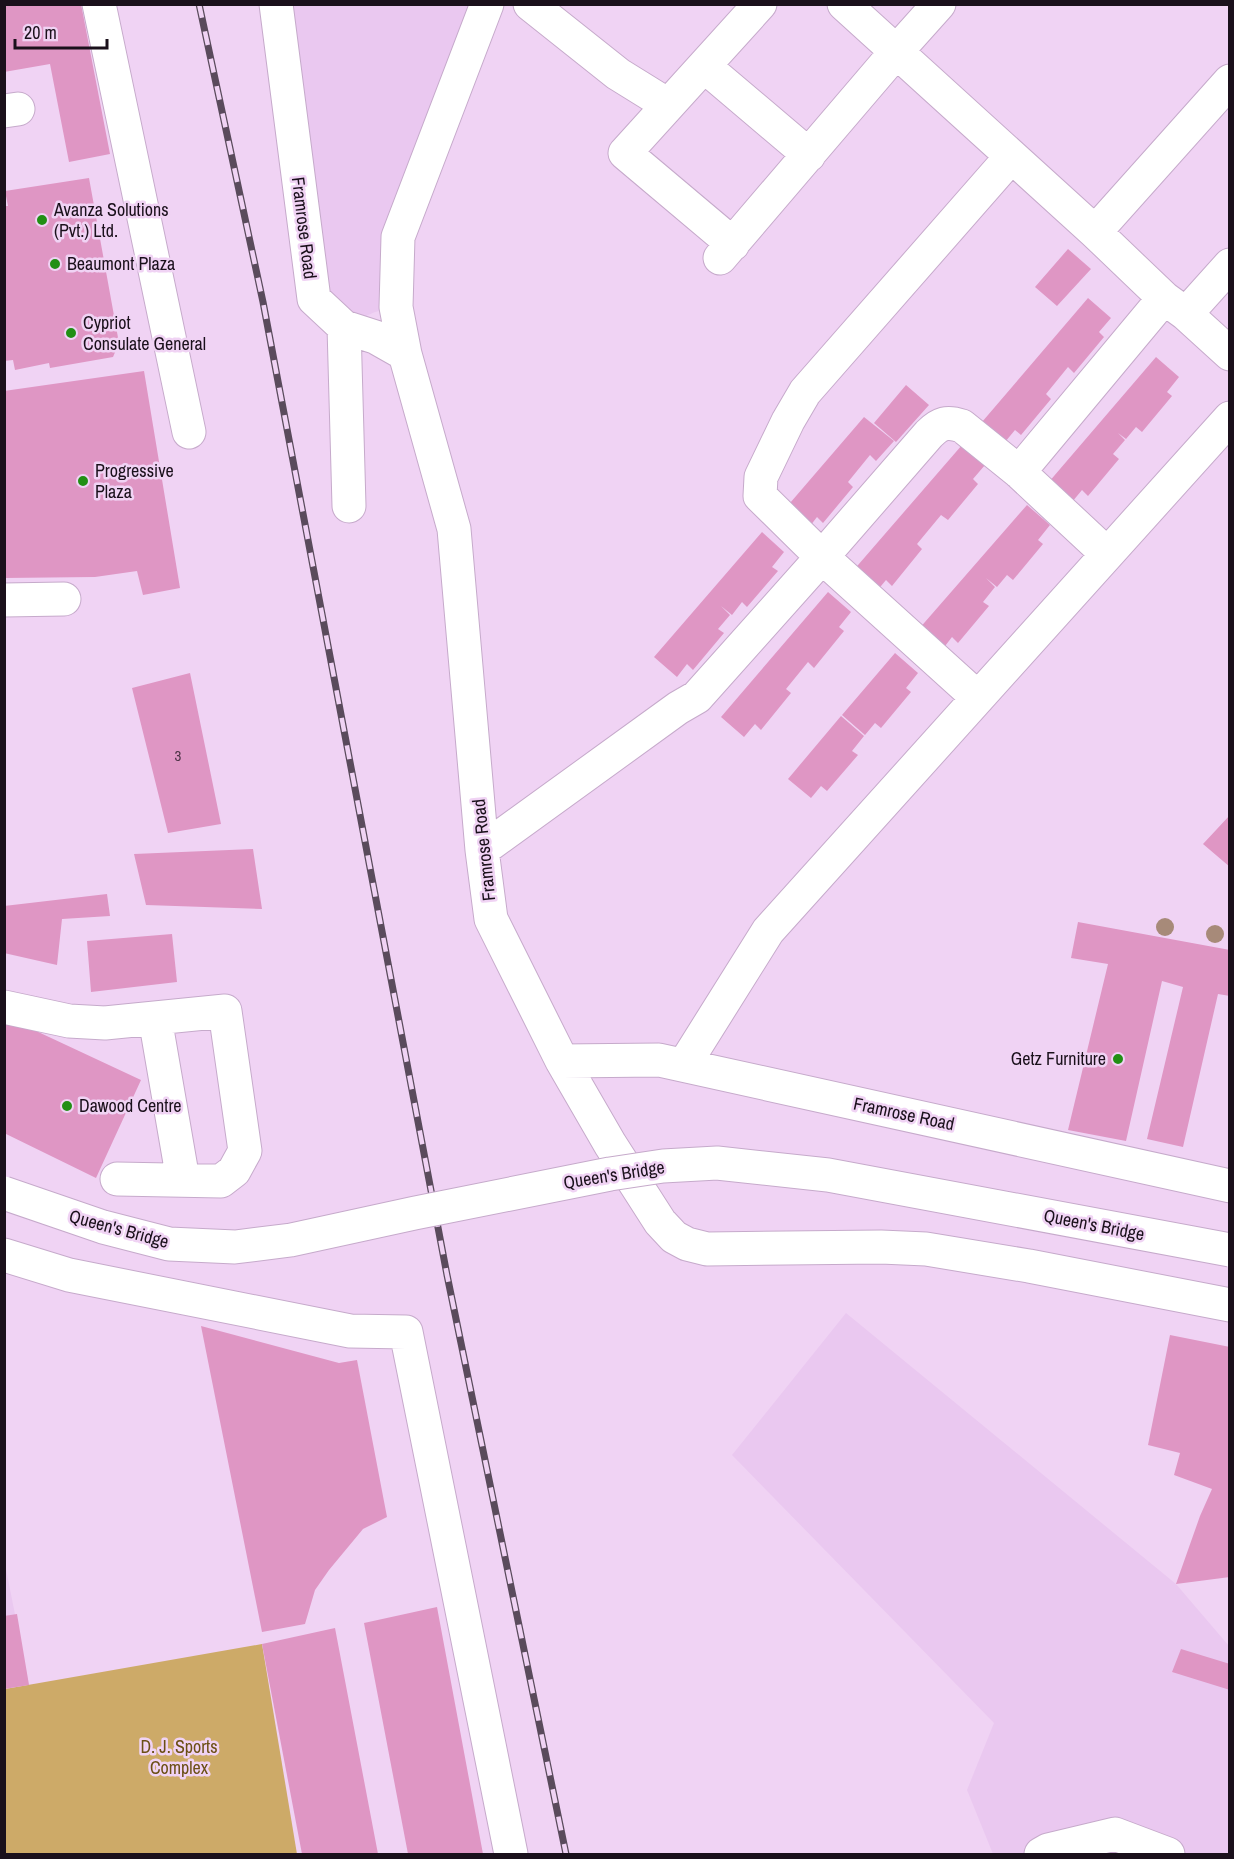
<svg xmlns="http://www.w3.org/2000/svg" width="1234" height="1859" font-family="'Archivo Narrow',sans-serif">
	<style>
		.built { fill: #eac8f0 }
		.green { fill: #cdaa68 }
		.building { fill: #df96c4 }
		.lines { fill: none; stroke-linecap: round; stroke-linejoin: round }
		.minor-casing { stroke: #c6aacb; stroke-width: 35 }
		.minor { stroke: #fff; stroke-width: 33 }
		.rail-casing { stroke: #5a4b5c; stroke-width: 7 }
		.rail { stroke: #f0d3f4; stroke-width: 4.5; stroke-dasharray: 14; stroke-linecap: butt }
		.highway-bridge-casing { stroke: #c6aacb; stroke-width: 35; stroke-linecap: butt }
		.highway-bridge { stroke: #fff; stroke-width: 33 }
		.tree { fill: #a78a79 }
		.poi-dot { fill: #218f14; stroke: #f0d3f4; stroke-width: 2 }
		.labels { text-anchor: middle; stroke-width: 5; stroke-linejoin: round; paint-order: stroke }
		.number-label { font-size: 15px; fill: #4b3245 }
		.poi-label { font-size: 18px; fill: #1a101b; stroke: #f0d3f4; text-anchor: start }
		.street-label { font-size: 18px; fill: #1a101b; stroke: #f0d3f4 }
		.park-label { font-size: 18px; fill: #6b4f15; stroke: #f0d3f4 }
	</style>
	<rect width="100%" height="100%" fill="#f0d3f4"/>
	<path class="built" d="M 277,5 L 488,5 L 398,237 L 396,307 L 375,312 L 343,326 L 314,299 Z
		M 846,1313 L 1176,1584 L 1229,1646 L 1229,1854 L 993,1854 L 967,1790 L 994,1723 L 732,1455 Z
		M 4,1559 L 29,1685 L 5,1689 L 4,1689 Z"/>
	<path class="green" d="M 262,1644 L 297,1854 L 5,1854 L 5,1689 Z"/>
	<path class="building" d="M 4,4 L 81,4 L 110,154 L 69,162 L 50,64 L 4,72 Z
		M 89,178 L 119,343 L 113,357 L 50,368 L 49,363 L 15,370 L 13,360 L 4,361 L 4,206 L 8,206 L 5,191 Z
		M 1068,249 L 1091,269 L 1057,306 L 1035,287 Z
		M 1088,298 L 1111,318 L 1099,332 L 1104,337 L 1074,373 L 1068,367 L 1046,394 L 1051,399 L 1021,435 L 1015,430 L 1005,442 L 982,422 Z
		M 1156,357 L 1179,377 L 1167,392 L 1172,396 L 1142,432 L 1136,427 L 1126,439 L 1118,433 L 1125,440 L 1113,454 L 1119,459 L 1088,496 L 1082,490 L 1072,502 L 1048,483 Z
		M 144,371 L 180,588 L 143,595 L 137,571 L 95,577 L 4,578 L 4,391 Z
		M 906,385 L 929,405 L 896,442 L 874,423 Z
		M 864,417 L 894,441 L 876,461 L 870,455 L 848,482 L 853,487 L 823,523 L 817,517 L 807,530 L 784,510 Z
		M 962,445 L 985,465 L 973,479 L 978,484 L 948,520 L 941,515 L 917,544 L 922,549 L 892,586 L 886,580 L 876,592 L 852,572 Z
		M 1027,505 L 1050,525 L 1038,540 L 1043,544 L 1013,580 L 1007,575 L 997,587 L 986,578 L 995,587 L 983,602 L 989,606 L 958,643 L 952,637 L 942,650 L 918,630 Z
		M 762,532 L 784,552 L 772,567 L 778,571 L 747,607 L 742,602 L 732,615 L 721,606 L 730,615 L 718,629 L 724,633 L 693,670 L 687,664 L 677,677 L 654,657 Z
		M 828,592 L 851,612 L 839,627 L 844,631 L 814,668 L 808,662 L 786,689 L 791,693 L 761,730 L 755,724 L 744,737 L 721,717 Z
		M 895,653 L 918,673 L 906,688 L 911,692 L 881,728 L 875,723 L 865,735 L 842,715 Z
		M 190,673 L 221,824 L 168,833 L 132,688 Z
		M 841,716 L 864,736 L 852,751 L 858,755 L 827,791 L 821,786 L 811,798 L 788,779 Z
		M 1230,815 L 1230,867 L 1203,844 Z
		M 253,849 L 262,909 L 146,905 L 134,854 Z
		M 107,894 L 110,916 L 62,919 L 57,965 L 4,953 L 4,906 Z
		M 1078,922 L 1230,950 L 1230,996 L 1218,994 L 1183,1147 L 1147,1139 L 1183,987 L 1162,981 L 1126,1141 L 1068,1130 L 1108,964 L 1071,958 Z
		M 172,934 L 177,982 L 91,992 L 87,941 Z
		M 4,1016 L 141,1080 L 96,1178 L 4,1133 Z
		M 201,1326 L 339,1363 L 357,1360 L 387,1517 L 363,1529 L 329,1570 L 315,1590 L 305,1624 L 262,1632 Z
		M 1170,1335 L 1230,1347 L 1230,1577 L 1176,1584 L 1200,1516 L 1212,1489 L 1174,1475 L 1180,1453 L 1148,1445 Z
		M 437,1607 L 483,1854 L 408,1854 L 364,1623 Z
		M 17,1614 L 29,1685 L 4,1689 L 4,1616 Z
		M 335,1628 L 378,1854 L 302,1854 L 262,1644 Z
		M 1181,1649 L 1230,1664 L 1230,1690 L 1172,1672 Z"/>
	<g class="lines">
		<defs>
			<path id="minor" d="M 99,4 L 189,432
				M 276,4 L 314,299 L 344,327 L 375,337 L 405,354 L 454,529 L 482,850 L 491,919 L 562,1061 L 659,1060 L 1230,1186
				M 530,4 L 618,74 L 668,105
				M 844,4 L 1095,232 L 1164,298 L 1186,314 L 1230,354
				M 704,66 L 809,155
				M 4,111 L 18,109
				M 1095,232 L 1230,81
				M 733,244 L 625,153 L 760,4
				M 720,258 L 896,52 L 939,4
				M 1186,314 L 1230,265
				M 344,327 L 349,506
				M 405,354 L 396,307 L 398,237 L 487,4
				M 1019,472 L 1164,298
				M 4,600 L 64,599
				M 978,698 L 822,557 L 929,434 C 940,423 947,421 962,426 L 1019,472 L 1107,554
				M 482,850 L 678,708 L 697,697 L 822,557 L 760,496 L 761,477 L 788,421 L 805,392 L 1011,157
				M 4,1007 L 69,1021 L 105,1023 L 225,1011 L 245,1151 L 234,1171 L 221,1181 L 117,1179
				M 155,1018 L 183,1180
				M 562,1061 L 610,1144 L 660,1222 L 674,1237 L 687,1244 L 707,1249 L 881,1247 L 926,1249 L 1029,1266 L 1230,1305
				M 684,1065 L 768,931 L 1230,418
				M 4,1255 L 69,1275 L 350,1331 L 406,1332 L 511,1854
				M 1041,1854 L 1048,1850 L 1115,1834 L 1168,1854"/>
		</defs>
		<use href="#minor" class="minor-casing"/>
		<use href="#minor" class="minor"/>
		<defs>
			<path id="rail" d="M 199,4 L 263,302 L 447,1275 L 566,1854"/>
		</defs>
		<use href="#rail" class="rail-casing"/>
		<use href="#rail" class="rail"/>
		<defs>
			<path id="highway-bridge" d="M 4,1193 L 103,1227 L 169,1244 L 235,1247 L 291,1240 L 415,1213 L 610,1174 L 663,1166 L 717,1163 L 828,1175 L 1230,1250"/>
		</defs>
		<use href="#highway-bridge" class="highway-bridge-casing"/>
		<use href="#highway-bridge" class="highway-bridge"/>
	</g>
	<g class="tree">
		<circle cx="1165" cy="927" r="9"/>
		<circle cx="1215" cy="934" r="9"/>
	</g>
	<g class="poi-dot">
		<circle cx="42" cy="220" r="6"/>
		<circle cx="55" cy="264" r="6"/>
		<circle cx="71" cy="333" r="6"/>
		<circle cx="83" cy="481" r="6"/>
		<circle cx="1118" cy="1059" r="6"/>
		<circle cx="67" cy="1106" r="6"/>
	</g>
	<g class="labels">
		<g class="number-label">
			<text x="178" y="761">3</text>
		</g>
		<g class="poi-label">
			<text x="54" y="216">Avanza Solutions<tspan x="54" dy="21">(Pvt.) Ltd.</tspan></text>
			<text x="67" y="270">Beaumont Plaza</text>
			<text x="83" y="329">Cypriot<tspan x="83" dy="21">Consulate General</tspan></text>
			<text x="95" y="477">Progressive<tspan x="95" dy="21">Plaza</tspan></text>
			<text x="1106" y="1065" text-anchor="end">Getz Furniture</text>
			<text x="79" y="1112">Dawood Centre</text>
		</g>
		<g class="street-label">
			<text transform="translate(304 228) rotate(83)" y="6">Framrose Road</text>
			<text transform="translate(484 850) rotate(-96)" y="6">Framrose Road</text>
			<text transform="translate(904 1114) rotate(12)" y="6">Framrose Road</text>
			<text transform="translate(614 1175) rotate(-9)" y="6">Queen's Bridge</text>
			<text transform="translate(1094 1225) rotate(11)" y="6">Queen's Bridge</text>
			<text transform="translate(119 1229) rotate(15)" y="6">Queen's Bridge</text>
		</g>
		<g class="park-label">
			<text x="179" y="1753">D. J. Sports<tspan x="179" dy="21">Complex</tspan></text>
		</g>
	</g>
	<rect width="1234" height="1859" fill="none" stroke="#1a101b" stroke-width="12"/>
	<path d="M15 39v9h92v-9" fill="none" stroke="#1a101b" stroke-width="3"/>
	<text x="24" y="39" font-size="18" fill="#1a101b" stroke="#f0d3f4" stroke-width="4.5" paint-order="stroke">20 m</text>
</svg>
